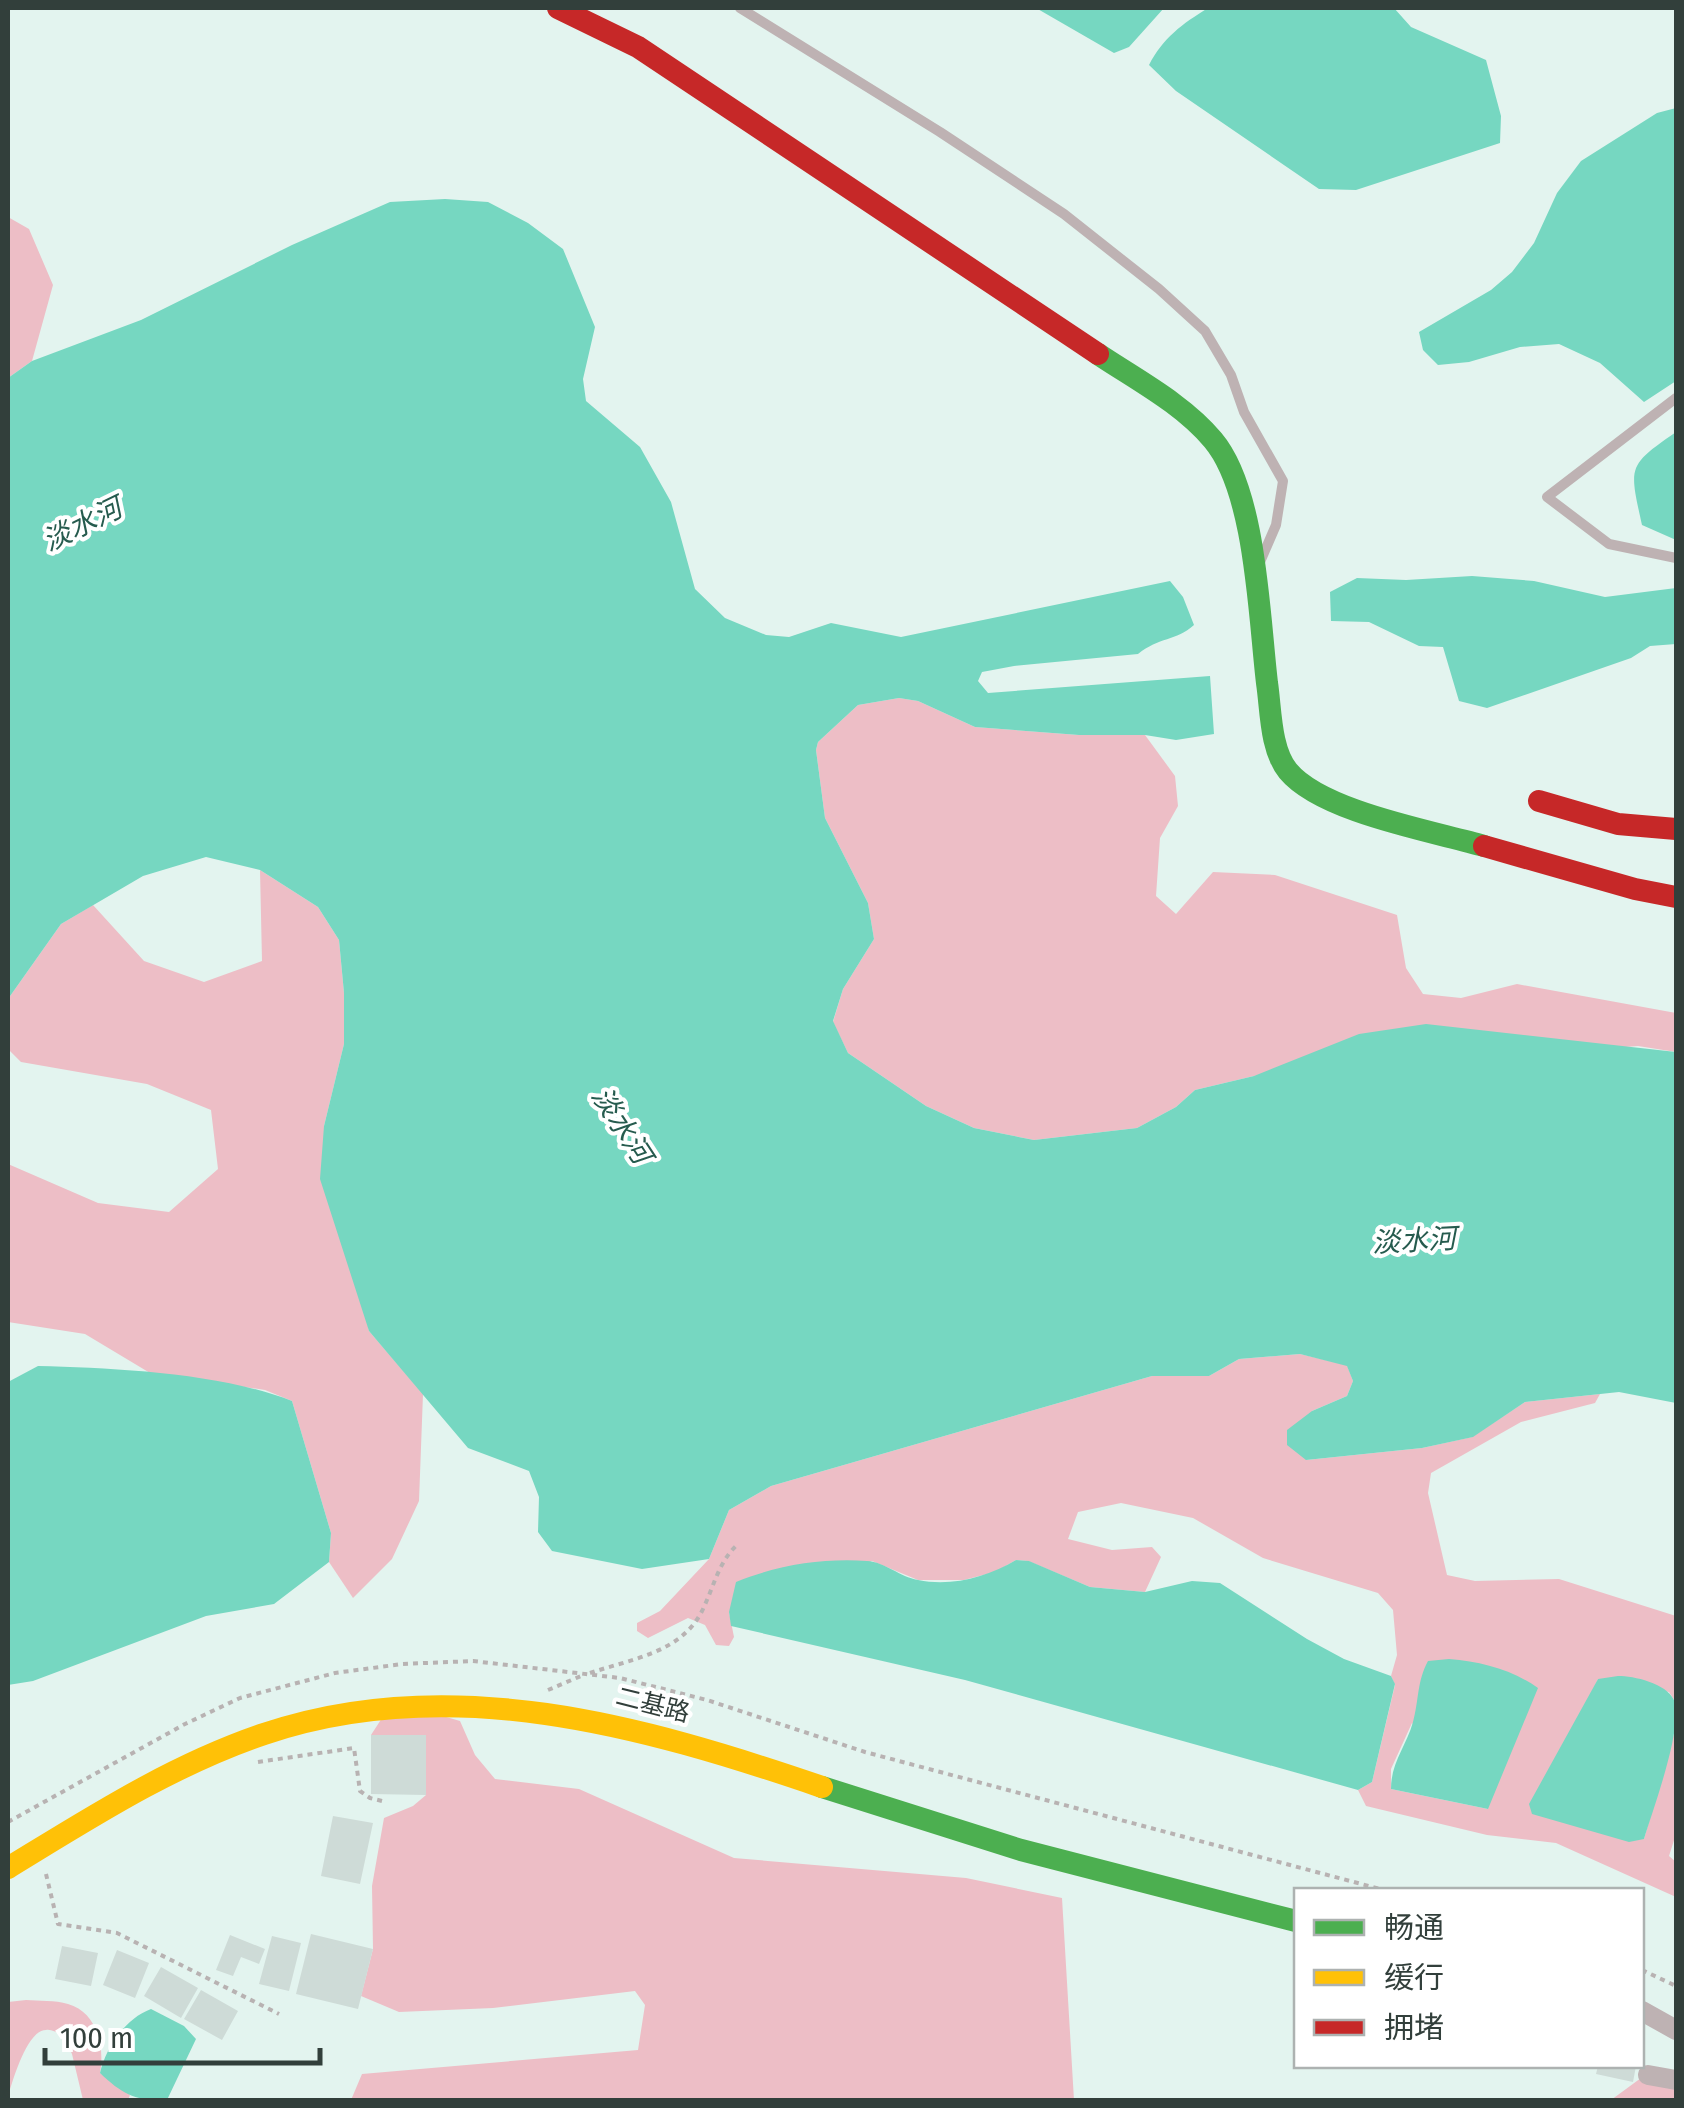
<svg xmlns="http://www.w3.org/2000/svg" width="1684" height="2108" font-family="'Fira Sans Condensed','Noto Sans SC',sans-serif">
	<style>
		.forest { fill: #edbec6; fill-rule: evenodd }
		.water { fill: #76d7c1 }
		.building { fill: #cedbd7 }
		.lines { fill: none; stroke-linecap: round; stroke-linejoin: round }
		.path { stroke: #b8b2b2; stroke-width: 4; stroke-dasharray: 5 5; stroke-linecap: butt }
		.lane { stroke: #beb2b3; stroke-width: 10 }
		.street { stroke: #beb2b3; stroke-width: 20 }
		.fast { stroke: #4caf50; stroke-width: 22 }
		.slow { stroke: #ffc107; stroke-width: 22 }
		.jam { stroke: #c62828; stroke-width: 22 }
		.labels { text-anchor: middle; stroke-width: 8; stroke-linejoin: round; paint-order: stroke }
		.street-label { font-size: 25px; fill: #323f3b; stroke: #fff }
		.water-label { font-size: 28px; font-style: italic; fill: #265b4e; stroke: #fff }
	</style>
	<rect width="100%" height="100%" fill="#e3f4ef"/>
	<path class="forest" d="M 8,217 L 29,229 L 53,285 L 32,361 L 8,378 Z
		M 899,698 L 918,701 L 975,727 L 1079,735 L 1145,735 L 1175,776 L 1178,806 L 1160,838 L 1156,896 L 1176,914 L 1213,872 L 1275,875 L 1397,915 L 1406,968 L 1423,994 L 1461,998 L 1517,984 L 1676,1013 L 1676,1052 L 1638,1046 L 1254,1076 L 1195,1090 L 1176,1107 L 1137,1128 L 1034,1140 L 974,1128 L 926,1106 L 848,1053 L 833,1022 L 843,989 L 874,939 L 868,903 L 825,818 L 816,750 L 818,742 L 858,705 Z
		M 260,870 L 318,907 L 339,940 L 344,993 L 344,1044 L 324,1126 L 369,1331 L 423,1394 L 419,1501 L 392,1559 L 353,1598 L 329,1562 L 331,1533 L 292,1401 L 265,1390 L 150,1373 L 85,1334 L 8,1322 L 8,1164 L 98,1203 L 169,1212 L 218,1169 L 211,1110 L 147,1084 L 21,1062 L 8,1049 L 8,999 L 61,924 L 93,905 L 144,961 L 204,982 L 262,961 Z
		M 1300,1354 L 1347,1365 L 1353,1381 L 1347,1396 L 1312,1411 L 1306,1460 L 1422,1448 L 1472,1437 L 1525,1402 L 1600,1394 L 1595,1403 L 1521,1422 L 1431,1473 L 1428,1493 L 1447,1575 L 1475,1581 L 1559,1579 L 1676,1616 L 1676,1703 L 1669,1692 L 1598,1679 L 1580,1718 L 1644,1839 L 1676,1727 L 1676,1834 L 1669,1856 L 1676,1862 L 1676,1897 L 1556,1843 L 1487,1835 L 1366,1806 L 1358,1790 L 1372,1782 L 1395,1685 L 1391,1676 L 1397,1655 L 1393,1610 L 1378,1593 L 1263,1558 L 1193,1518 L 1121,1503 L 1078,1512 L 1068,1539 L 1112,1550 L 1152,1547 L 1161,1557 L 1145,1592 L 1090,1587 L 1028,1561 L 1016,1560 L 995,1572 L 964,1580 L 918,1580 L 872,1561 L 729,1612 L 734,1637 L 729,1646 L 716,1645 L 705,1625 L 688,1618 L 648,1638 L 637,1631 L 637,1623 L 660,1611 L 709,1559 L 729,1510 L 771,1486 L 1152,1376 L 1209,1376 L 1239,1359 ZM 1412,1723 L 1488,1809 L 1391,1789 L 1391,1769 Z
		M 436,1714 L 460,1721 L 475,1755 L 495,1779 L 579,1789 L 734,1858 L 966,1878 L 1062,1898 L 1074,2100 L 351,2100 L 362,2074 L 638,2050 L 645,2005 L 635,1991 L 493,2008 L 399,2012 L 361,1996 L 373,1949 L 372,1886 L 384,1818 L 413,1806 L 426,1795 L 426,1736 L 371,1735 L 382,1718 Z
		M 26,2000 C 39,2001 55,2000 68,2004 C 97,2012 105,2047 100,2073 L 130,2095 L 128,2100 L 83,2100 L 72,2054 L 63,2035 C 57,2033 52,2029 46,2030 C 27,2030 13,2080 8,2096 L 8,2002 Z
		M 1641,2078 L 1676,2081 L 1676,2100 L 1611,2100 Z"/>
	<path class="water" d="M 1036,8 L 1164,8 L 1129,47 L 1114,53 Z
		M 1208,8 L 1394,8 L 1411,27 L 1486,60 L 1501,116 L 1500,143 L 1356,190 L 1319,189 L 1176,91 L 1149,65 C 1163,38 1182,24 1208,8 Z
		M 1676,108 L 1676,381 L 1644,402 L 1600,363 L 1559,344 L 1520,347 L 1469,362 L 1438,365 L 1423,350 L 1419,332 L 1491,290 L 1512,272 L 1534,243 L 1557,193 L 1581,161 L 1657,113 Z
		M 445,199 L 488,202 L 528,223 L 563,249 L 595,327 L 583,379 L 586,401 L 640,447 L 671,502 L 695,589 L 725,618 L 766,635 L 789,637 L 831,623 L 901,637 L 1170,581 L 1183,597 L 1194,625 C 1176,641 1159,637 1138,654 L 1014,666 L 982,672 L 978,681 L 988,693 L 1210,676 L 1214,734 L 1176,740 L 1145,735 L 1079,735 L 975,727 L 918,701 L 899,698 L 858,705 L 818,742 L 816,750 L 825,818 L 868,903 L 874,939 L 843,989 L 833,1021 L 848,1053 L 926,1106 L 974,1128 L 1034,1140 L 1137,1128 L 1176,1107 L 1195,1090 L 1254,1076 L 1359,1034 L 1426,1024 L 1676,1052 L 1676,1403 L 1619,1392 L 1525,1402 L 1473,1437 L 1422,1448 L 1306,1460 L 1287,1445 L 1287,1430 L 1312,1411 L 1347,1396 L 1353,1381 L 1347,1366 L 1300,1354 L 1239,1359 L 1209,1376 L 1152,1376 L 771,1486 L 729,1510 L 709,1559 L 642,1569 L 552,1551 L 538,1532 L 539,1497 L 529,1471 L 468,1448 L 369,1331 L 320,1179 L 324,1126 L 344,1044 L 344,993 L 339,940 L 318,907 L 260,870 L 206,857 L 143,876 L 61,924 L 8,999 L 8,378 L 32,361 L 141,320 L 292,245 L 390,202 Z
		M 1676,432 L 1676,540 L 1642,525 C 1629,466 1627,466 1676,432 Z
		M 1472,576 L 1534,581 L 1605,597 L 1676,588 L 1676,644 L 1650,646 L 1631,658 L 1487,708 L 1459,701 L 1443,647 L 1419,646 L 1369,622 L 1331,621 L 1330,592 L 1357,578 L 1406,580 Z
		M 38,1366 C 115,1368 221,1373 292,1401 L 331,1533 L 329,1562 L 274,1604 L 206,1616 L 33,1681 L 8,1685 L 8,1382 Z
		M 1016,1560 L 1029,1561 L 1090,1587 L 1145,1592 L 1192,1581 L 1220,1583 L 1307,1639 L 1344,1659 L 1391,1676 L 1395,1684 L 1372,1782 L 1358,1790 L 965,1680 L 731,1626 L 729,1612 L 736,1582 C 777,1565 823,1558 867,1561 C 885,1562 900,1577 918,1580 C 951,1587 988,1577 1016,1560 Z
		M 1449,1659 C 1482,1662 1511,1669 1538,1688 L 1488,1809 L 1391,1789 C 1391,1762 1406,1747 1413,1722 C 1419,1700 1417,1681 1428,1661 Z
		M 1618,1676 C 1634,1676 1666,1683 1674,1700 C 1684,1726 1653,1809 1644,1839 L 1629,1842 L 1532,1814 L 1529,1804 L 1598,1679 Z
		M 151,2009 L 184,2026 L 196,2039 L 167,2100 C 136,2101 123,2095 100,2073 C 106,2047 126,2018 151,2009 Z"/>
	<path class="building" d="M 371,1735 L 426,1735 L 426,1795 L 371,1794 Z
		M 333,1816 L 373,1823 L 360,1884 L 321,1876 Z
		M 311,1934 L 373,1949 L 358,2009 L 296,1994 Z
		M 230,1935 L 265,1949 L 259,1964 L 241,1957 L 233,1976 L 216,1970 Z
		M 272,1936 L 301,1943 L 289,1991 L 259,1984 Z
		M 62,1946 L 98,1953 L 91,1986 L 55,1979 Z
		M 117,1950 L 149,1963 L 135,1998 L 103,1985 Z
		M 161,1967 L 198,1988 L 181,2018 L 144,1996 Z
		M 201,1990 L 238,2011 L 222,2040 L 184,2019 Z
		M 1598,2066 L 1636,2066 L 1633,2082 L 1596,2074 Z"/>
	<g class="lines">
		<path class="path" d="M 590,1673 C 631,1659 681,1653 702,1611 C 714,1587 718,1562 738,1544
			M 548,1690 L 581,1676
			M 258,1762 L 354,1748 L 360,1791 L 370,1798 L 382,1801
			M 8,1822 L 185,1724 L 240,1698 L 335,1673 L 402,1664 L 473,1661 L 620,1678 L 707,1700 L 865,1752 L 1384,1890
			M 46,1874 L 58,1924 L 117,1933 L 279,2014
			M 1642,1970 L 1676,1986"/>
		<path class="lane" d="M 740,8 L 940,132 L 1064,214 L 1159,289 L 1205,331 L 1231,375 L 1244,412 L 1283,481 L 1276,525 L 1260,562
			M 1676,398 L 1547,497 L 1609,544 L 1676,558"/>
		<path class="street" d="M 1642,2011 L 1676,2030
			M 1648,2075 L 1676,2080"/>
		<path class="fast" d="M 1098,354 C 1137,380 1183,404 1213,440 C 1256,491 1259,616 1267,683 C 1271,709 1270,749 1288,771 C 1322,812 1432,831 1484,846
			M 822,1787 L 1021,1850 L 1296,1921"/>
		<path class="slow" d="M 8,1868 C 90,1818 172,1765 264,1734 C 450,1671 644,1726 822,1787"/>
		<path class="jam" d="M 558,8 L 638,47 L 1098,354
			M 1539,801 L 1618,824 L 1676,829
			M 1484,846 L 1635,889 L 1676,897"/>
	</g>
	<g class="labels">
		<g class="street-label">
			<text transform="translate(653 1704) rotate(14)" y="9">二基路</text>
		</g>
		<g class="water-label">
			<text transform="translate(82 524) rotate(-26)" y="10">淡水河</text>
			<text transform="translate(622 1125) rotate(57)" y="10">淡水河</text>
			<text transform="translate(1414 1240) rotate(-3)" y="10">淡水河</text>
		</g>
	</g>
	<rect width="1684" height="2108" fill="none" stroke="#323f3b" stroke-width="20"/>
	<rect x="1294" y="1888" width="350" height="180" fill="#ffffff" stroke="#adb2b1" stroke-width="2.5"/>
	<rect x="1314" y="1920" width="50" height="15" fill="#4caf50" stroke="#adb2b1" stroke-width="2.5"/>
	<text x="1384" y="1938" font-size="30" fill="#323f3b">畅通</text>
	<rect x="1314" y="1970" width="50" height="15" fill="#ffc107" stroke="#adb2b1" stroke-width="2.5"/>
	<text x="1384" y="1988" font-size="30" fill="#323f3b">缓行</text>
	<rect x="1314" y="2020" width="50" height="15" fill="#c62828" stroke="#adb2b1" stroke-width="2.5"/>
	<text x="1384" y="2038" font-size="30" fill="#323f3b">拥堵</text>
	<path d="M45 2048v15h275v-15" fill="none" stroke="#323f3b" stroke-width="5"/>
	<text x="60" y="2048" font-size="30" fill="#323f3b" stroke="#ffffff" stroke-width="8" paint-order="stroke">100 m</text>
</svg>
